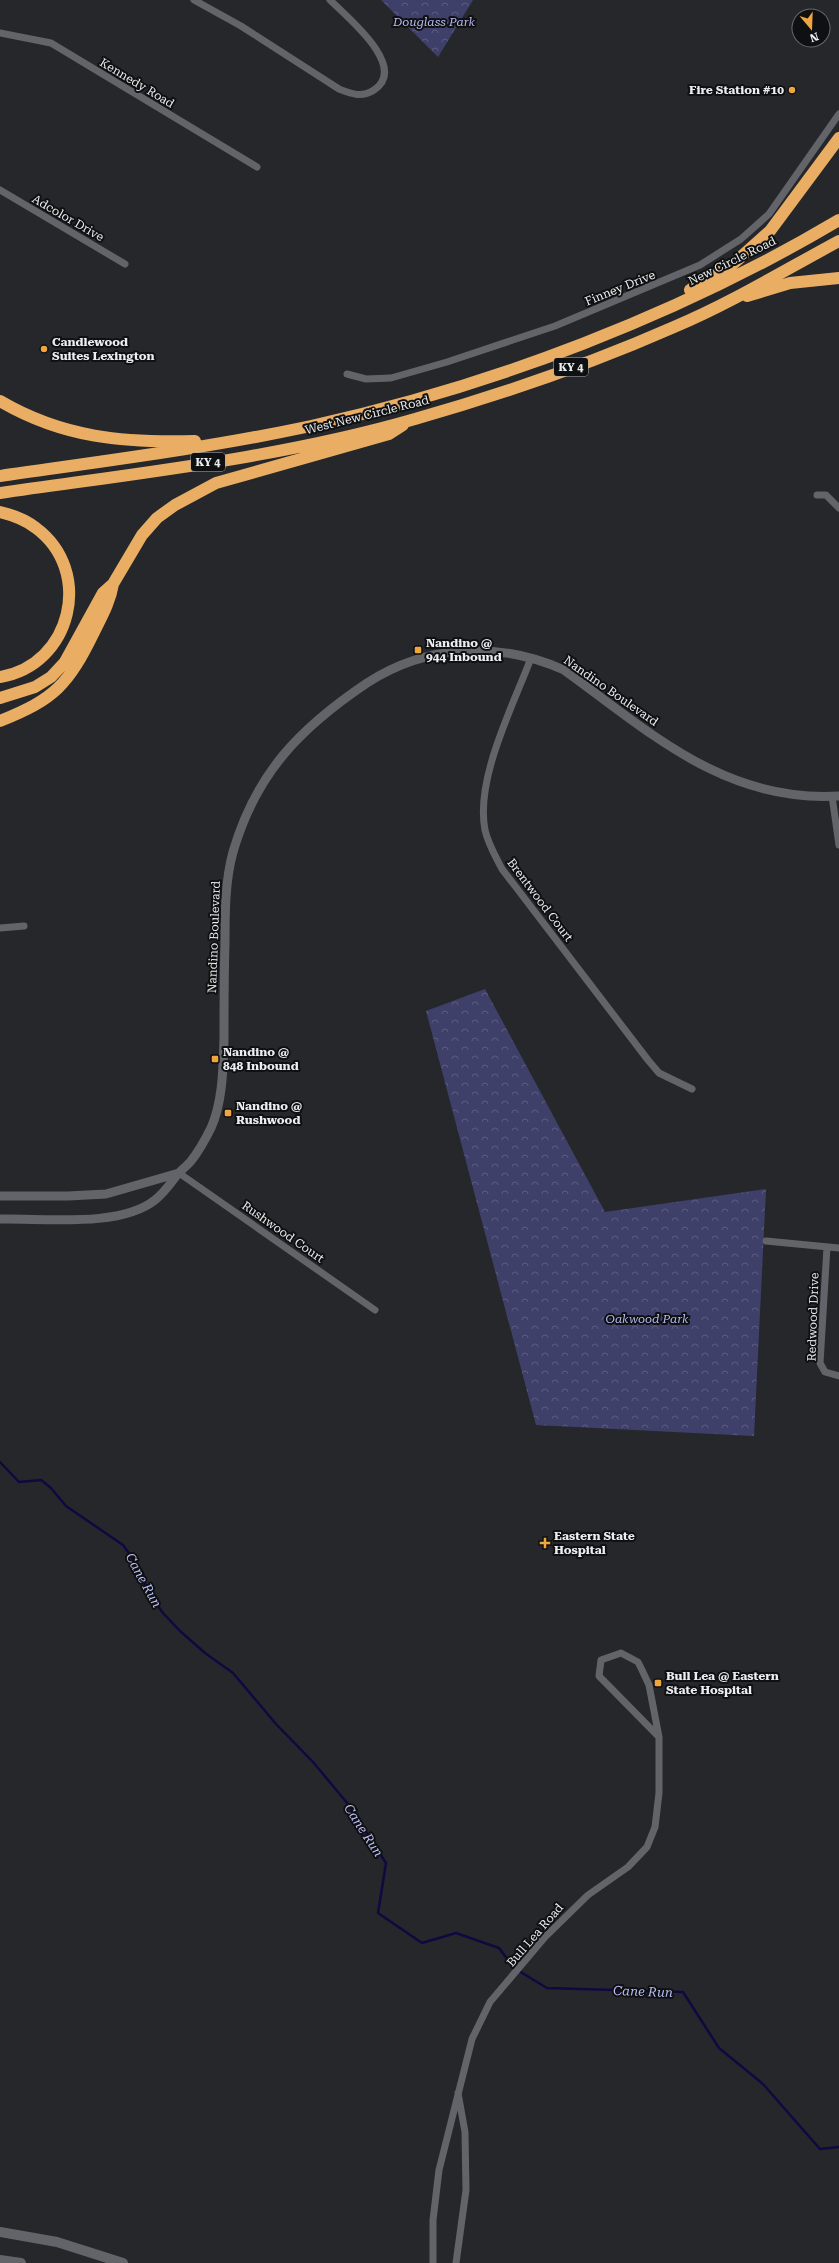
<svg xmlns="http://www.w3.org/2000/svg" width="839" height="2263" font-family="'Roboto Serif',serif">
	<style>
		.park { fill: url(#park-crowns) }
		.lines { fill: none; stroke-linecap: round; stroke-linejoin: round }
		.stream { stroke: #120841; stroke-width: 2.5 }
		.minor { stroke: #636469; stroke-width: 7 }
		.tertiary { stroke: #636469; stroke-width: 9 }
		.secondary { stroke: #636469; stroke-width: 10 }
		.motorway { stroke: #e9ae63; stroke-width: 12 }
		.poi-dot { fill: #f0a63f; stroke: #0f1012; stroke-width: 1.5 }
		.labels { text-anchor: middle; stroke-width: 4; stroke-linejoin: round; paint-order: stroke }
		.shield { fill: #0f1012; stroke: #aaabad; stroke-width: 1 }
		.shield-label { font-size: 11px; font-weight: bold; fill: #ecedf0 }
		.park-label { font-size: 12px; font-style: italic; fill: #b6baf2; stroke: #0f1012 }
		.street-label { font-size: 12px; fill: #ecedf0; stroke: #0f1012 }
		.poi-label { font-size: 12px; font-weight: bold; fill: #ecedf0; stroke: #0f1012; text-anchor: start }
		.water-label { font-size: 13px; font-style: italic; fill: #babff6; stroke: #0f1012 }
	</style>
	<defs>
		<pattern id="park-crowns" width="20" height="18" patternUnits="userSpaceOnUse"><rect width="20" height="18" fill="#3e406a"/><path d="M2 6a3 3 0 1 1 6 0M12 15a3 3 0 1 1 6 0" fill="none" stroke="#5a5c80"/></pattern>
	</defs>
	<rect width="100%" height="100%" fill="#26272b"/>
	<path class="park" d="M 381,0 L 473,0 L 438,57 Z
		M 485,989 L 605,1212 L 766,1189 L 754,1436 L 536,1425 L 426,1011 Z"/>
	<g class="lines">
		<path class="stream" d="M 0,1462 L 19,1482 L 41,1480 L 51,1488 L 66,1506 L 123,1545 L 143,1573 L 146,1589 L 163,1613 L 180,1631 L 205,1653 L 233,1673 L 276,1724 L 313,1762 L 348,1804 L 386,1863 L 378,1913 L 422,1943 L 456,1933 L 499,1948 L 514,1968 L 547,1988 L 683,1992 L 719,2048 L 763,2084 L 820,2149 L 839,2147"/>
		<path class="minor" d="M 194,0 L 241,26 L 339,89 C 352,94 362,98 374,90 C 409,67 347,17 330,0
			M 0,33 L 51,43 L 257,167
			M 0,190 L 125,264
			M 347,374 L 366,379 L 391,378 L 447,362 L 555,326 L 700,265 L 741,239 L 769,214 L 839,114
			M 817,495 L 826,495 L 839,508
			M 531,658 C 513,706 475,779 485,830 C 488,844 496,857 502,869 L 648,1060 L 659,1073 L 692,1089
			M 832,796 L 839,845
			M 0,928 L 24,926
			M 179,1173 L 375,1310
			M 766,1241 L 839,1248
			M 827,1247 L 820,1363 L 825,1372 L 839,1376
			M 433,2263 L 433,2220 L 439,2170 L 472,2039 L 490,2002 L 545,1937 L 588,1895 L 628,1867 L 647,1847 L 655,1827 L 659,1793 L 659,1737 L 649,1685 L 642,1670 L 638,1662 L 621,1653 L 601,1660 L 599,1676 L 659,1737
			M 456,2263 L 466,2190 L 465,2132 L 458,2093"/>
		<path class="tertiary" d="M 0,1196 L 68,1196 L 106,1194 L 179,1173
			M 0,1219 C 43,1218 120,1228 155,1200 C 164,1193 170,1184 177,1175 C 181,1170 187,1166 191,1161 C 199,1151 205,1140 211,1128 C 223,1101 223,1068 224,1039 C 224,1007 224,975 225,943 C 225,913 225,881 233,852 C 256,773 300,728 367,683 C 427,644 499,641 564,670 C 650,732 725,803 839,796"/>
		<path class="secondary" d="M 0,2232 L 57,2242 L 123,2263
			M 0,2260 L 21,2263"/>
		<path class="motorway" d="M 690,290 L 733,264 L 770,231 L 839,138
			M 747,296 L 790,283 L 839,278
			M 0,401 C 63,438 124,443 195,441
			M 0,476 C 104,461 208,448 311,426 C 493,386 679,315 839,220
			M 0,493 C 138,473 280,458 415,419 C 503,394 590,364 674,327 C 731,303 785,270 839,241
			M 0,512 C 13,515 26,520 36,528 C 94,571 72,665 0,677
			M 0,698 L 35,687 L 51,677 L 65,662 L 103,593 L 113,584 L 142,535 L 157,518 L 175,505 L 216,483 L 389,434 L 403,425
			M 0,721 C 55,699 68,685 94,632 C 102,616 110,602 113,584"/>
	</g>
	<g class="poi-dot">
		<circle cx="792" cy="90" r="4"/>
		<circle cx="44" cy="349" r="4"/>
		<rect x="414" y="646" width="8" height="8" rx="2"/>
		<rect x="211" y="1055" width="8" height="8" rx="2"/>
		<rect x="224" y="1109" width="8" height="8" rx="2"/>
		<path d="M543 1537h4v4h4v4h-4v4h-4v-4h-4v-4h4z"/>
		<rect x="654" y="1679" width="8" height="8" rx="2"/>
	</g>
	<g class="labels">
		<g class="shield">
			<rect x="554" y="358" width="34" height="18" rx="3"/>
			<rect x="191" y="453" width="34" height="18" rx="3"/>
		</g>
		<g class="shield-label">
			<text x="571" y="371">KY 4</text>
			<text x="208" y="466">KY 4</text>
		</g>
		<g class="park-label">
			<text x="434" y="26">Douglass Park</text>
			<text x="647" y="1323">Oakwood Park</text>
		</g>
		<g class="street-label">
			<text transform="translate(137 83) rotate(31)" y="4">Kennedy Road</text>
			<text transform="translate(68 218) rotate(30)" y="4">Adcolor Drive</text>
			<text transform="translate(732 261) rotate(-26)" y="4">New Circle Road</text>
			<text transform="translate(620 288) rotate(-22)" y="4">Finney Drive</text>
			<text transform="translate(367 415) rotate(-14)" y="4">West New Circle Road</text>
			<text transform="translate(611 691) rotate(35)" y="4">Nandino Boulevard</text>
			<text transform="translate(540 900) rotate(53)" y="4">Brentwood Court</text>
			<text transform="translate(214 937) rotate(-88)" y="4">Nandino Boulevard</text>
			<text transform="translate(283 1232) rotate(35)" y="4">Rushwood Court</text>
			<text transform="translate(813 1317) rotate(-88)" y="4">Redwood Drive</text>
			<text transform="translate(535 1935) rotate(-49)" y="4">Bull Lea Road</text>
		</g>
		<g class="poi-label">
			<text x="784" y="94" text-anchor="end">Fire Station #10</text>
			<text x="52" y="346">Candlewood<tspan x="52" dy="14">Suites Lexington</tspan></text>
			<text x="426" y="647">Nandino @<tspan x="426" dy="14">944 Inbound</tspan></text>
			<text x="223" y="1056">Nandino @<tspan x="223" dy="14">848 Inbound</tspan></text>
			<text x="236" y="1110">Nandino @<tspan x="236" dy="14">Rushwood</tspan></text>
			<text x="554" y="1540">Eastern State<tspan x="554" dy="14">Hospital</tspan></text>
			<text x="666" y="1680">Bull Lea @ Eastern<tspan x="666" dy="14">State Hospital</tspan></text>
		</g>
		<g class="water-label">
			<text transform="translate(144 1580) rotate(61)" y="5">Cane Run</text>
			<text transform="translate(364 1830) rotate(57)" y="5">Cane Run</text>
			<text transform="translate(643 1991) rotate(2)" y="5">Cane Run</text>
		</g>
	</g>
	<g transform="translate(811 28) rotate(161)"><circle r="19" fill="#0f1012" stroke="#67686b"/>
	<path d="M0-3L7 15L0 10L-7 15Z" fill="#f0a63f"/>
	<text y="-6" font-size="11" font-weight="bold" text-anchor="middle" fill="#ecedf0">N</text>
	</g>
</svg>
